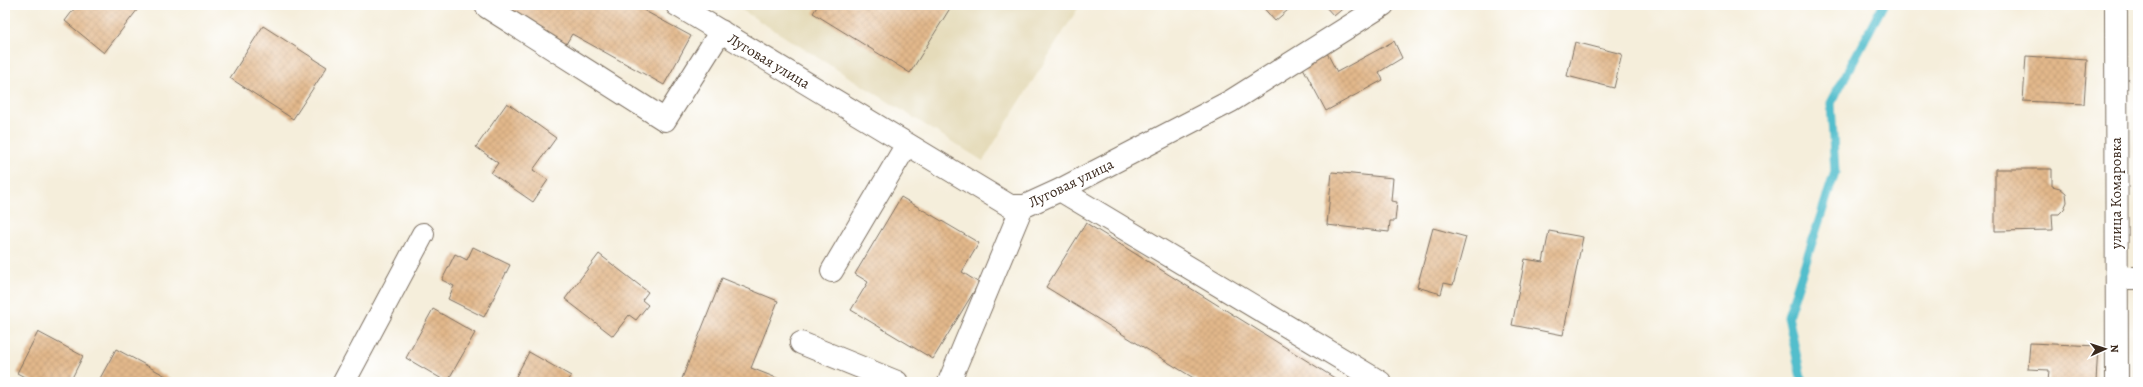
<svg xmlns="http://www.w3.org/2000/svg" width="2143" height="387" font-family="Alegreya,serif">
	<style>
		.built { fill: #e5dbba }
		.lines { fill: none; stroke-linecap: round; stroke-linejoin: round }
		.stream { stroke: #52becc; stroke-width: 9 }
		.building { fill: url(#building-cross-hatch) }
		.minor-casing { stroke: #7c6f60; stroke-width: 24 }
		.minor { stroke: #fff; stroke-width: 22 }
		.labels { text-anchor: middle; stroke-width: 4; stroke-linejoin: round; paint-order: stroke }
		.street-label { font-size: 15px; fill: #3b2a1e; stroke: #fff }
	</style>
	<defs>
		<pattern id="building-cross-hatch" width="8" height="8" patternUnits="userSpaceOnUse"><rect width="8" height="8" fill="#e2b88b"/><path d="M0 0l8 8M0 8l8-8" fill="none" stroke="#c39e78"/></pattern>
	</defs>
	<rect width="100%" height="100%" fill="#fff"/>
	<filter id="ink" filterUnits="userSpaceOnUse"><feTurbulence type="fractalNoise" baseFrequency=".025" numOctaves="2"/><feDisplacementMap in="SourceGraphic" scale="8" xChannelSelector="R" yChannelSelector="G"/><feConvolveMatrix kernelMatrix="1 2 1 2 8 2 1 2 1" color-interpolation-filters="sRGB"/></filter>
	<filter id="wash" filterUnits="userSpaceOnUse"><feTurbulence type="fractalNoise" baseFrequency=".012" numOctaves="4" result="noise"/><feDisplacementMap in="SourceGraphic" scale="16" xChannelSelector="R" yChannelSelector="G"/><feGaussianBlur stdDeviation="0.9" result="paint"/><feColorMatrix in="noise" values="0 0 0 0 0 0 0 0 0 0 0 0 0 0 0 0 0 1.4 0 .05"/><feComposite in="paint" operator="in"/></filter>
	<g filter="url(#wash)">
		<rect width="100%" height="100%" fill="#f5eedb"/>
		<path class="built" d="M 734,5 L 1080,5 L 983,161 Z"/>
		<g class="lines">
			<path class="stream" d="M 1802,382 L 1788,316 L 1835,172 L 1831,103 L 1883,5"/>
		</g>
		<g id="blocks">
			<path class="building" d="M 77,5 L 141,5 L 104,53 L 65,21 Z
				M 509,5 L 634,5 L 691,36 L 664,85 L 572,34 L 563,49 L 503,16 Z
				M 818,5 L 952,5 L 910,73 L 813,13 Z
				M 1261,5 L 1294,5 L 1275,21 Z
				M 1324,5 L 1347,5 L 1334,16 Z
				M 263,26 L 327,67 L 293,119 L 230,78 Z
				M 1394,41 L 1402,58 L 1379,72 L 1383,80 L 1326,111 L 1302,66 L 1327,53 L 1337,72 Z
				M 1575,42 L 1622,54 L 1614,88 L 1567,76 Z
				M 2026,56 L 2087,60 L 2084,104 L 2023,101 Z
				M 507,103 L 556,138 L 533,170 L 548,180 L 533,202 L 491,173 L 498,163 L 476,147 Z
				M 1995,169 L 2052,169 L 2052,186 L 2060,188 L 2066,193 L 2067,202 L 2064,209 L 2059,214 L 2052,214 L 2053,230 L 1995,231 Z
				M 1332,172 L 1393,178 L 1391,201 L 1397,202 L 1395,221 L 1390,221 L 1389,232 L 1327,225 Z
				M 901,197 L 979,243 L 962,272 L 979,283 L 933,359 L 851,310 L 868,282 L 855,274 Z
				M 1086,223 L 1341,382 L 1200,382 L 1046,287 Z
				M 1433,228 L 1466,237 L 1453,285 L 1444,283 L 1441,294 L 1417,287 Z
				M 1549,231 L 1583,237 L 1563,335 L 1512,325 L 1525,259 L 1543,262 Z
				M 473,247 L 510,265 L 484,317 L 448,299 L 454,286 L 442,280 L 455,254 L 467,260 Z
				M 599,254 L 648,292 L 642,300 L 648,305 L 636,320 L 629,315 L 613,336 L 565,299 Z
				M 722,278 L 778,301 L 751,368 L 787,382 L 681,381 Z
				M 433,309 L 475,333 L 447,382 L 406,358 Z
				M 38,332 L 83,356 L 70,382 L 34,382 L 17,373 Z
				M 2030,343 L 2098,346 L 2096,382 L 2048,382 L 2049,370 L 2028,369 Z
				M 116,349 L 177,382 L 98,382 Z
				M 529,352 L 571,376 L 568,382 L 513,382 Z"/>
		</g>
	</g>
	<g filter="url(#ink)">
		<use href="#blocks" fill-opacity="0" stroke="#7c6f60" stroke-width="1"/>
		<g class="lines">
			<defs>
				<path id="minor" d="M 488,5 L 487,7 L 665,120 L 721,31
					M 677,5 L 1010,206 L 1025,206 L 1060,190 L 1231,101 L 1383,5
					M 2116,5 L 2117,382
					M 1060,190 L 1380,382
					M 832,271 L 907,144
					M 2117,278 L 2138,278
					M 801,343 L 897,382
					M 344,382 L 423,234
					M 949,382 L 1022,207"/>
			</defs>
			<use href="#minor" class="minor-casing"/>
			<use href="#minor" class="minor"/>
		</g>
	</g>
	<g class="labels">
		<g class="street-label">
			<text transform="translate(769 61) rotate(31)" y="5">Луговая улица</text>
			<text transform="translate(1071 183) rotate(-26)" y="5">Луговая улица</text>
			<text transform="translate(2116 193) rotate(-90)" y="5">улица Комаровка</text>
		</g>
	</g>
	<rect width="2143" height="387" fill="none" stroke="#fff" stroke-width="20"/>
	<g transform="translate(2105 349) rotate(87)" stroke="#ffffff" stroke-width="3" paint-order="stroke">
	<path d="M0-3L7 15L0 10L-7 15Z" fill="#3b2a1e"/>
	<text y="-6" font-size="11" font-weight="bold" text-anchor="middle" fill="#3b2a1e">N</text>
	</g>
</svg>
